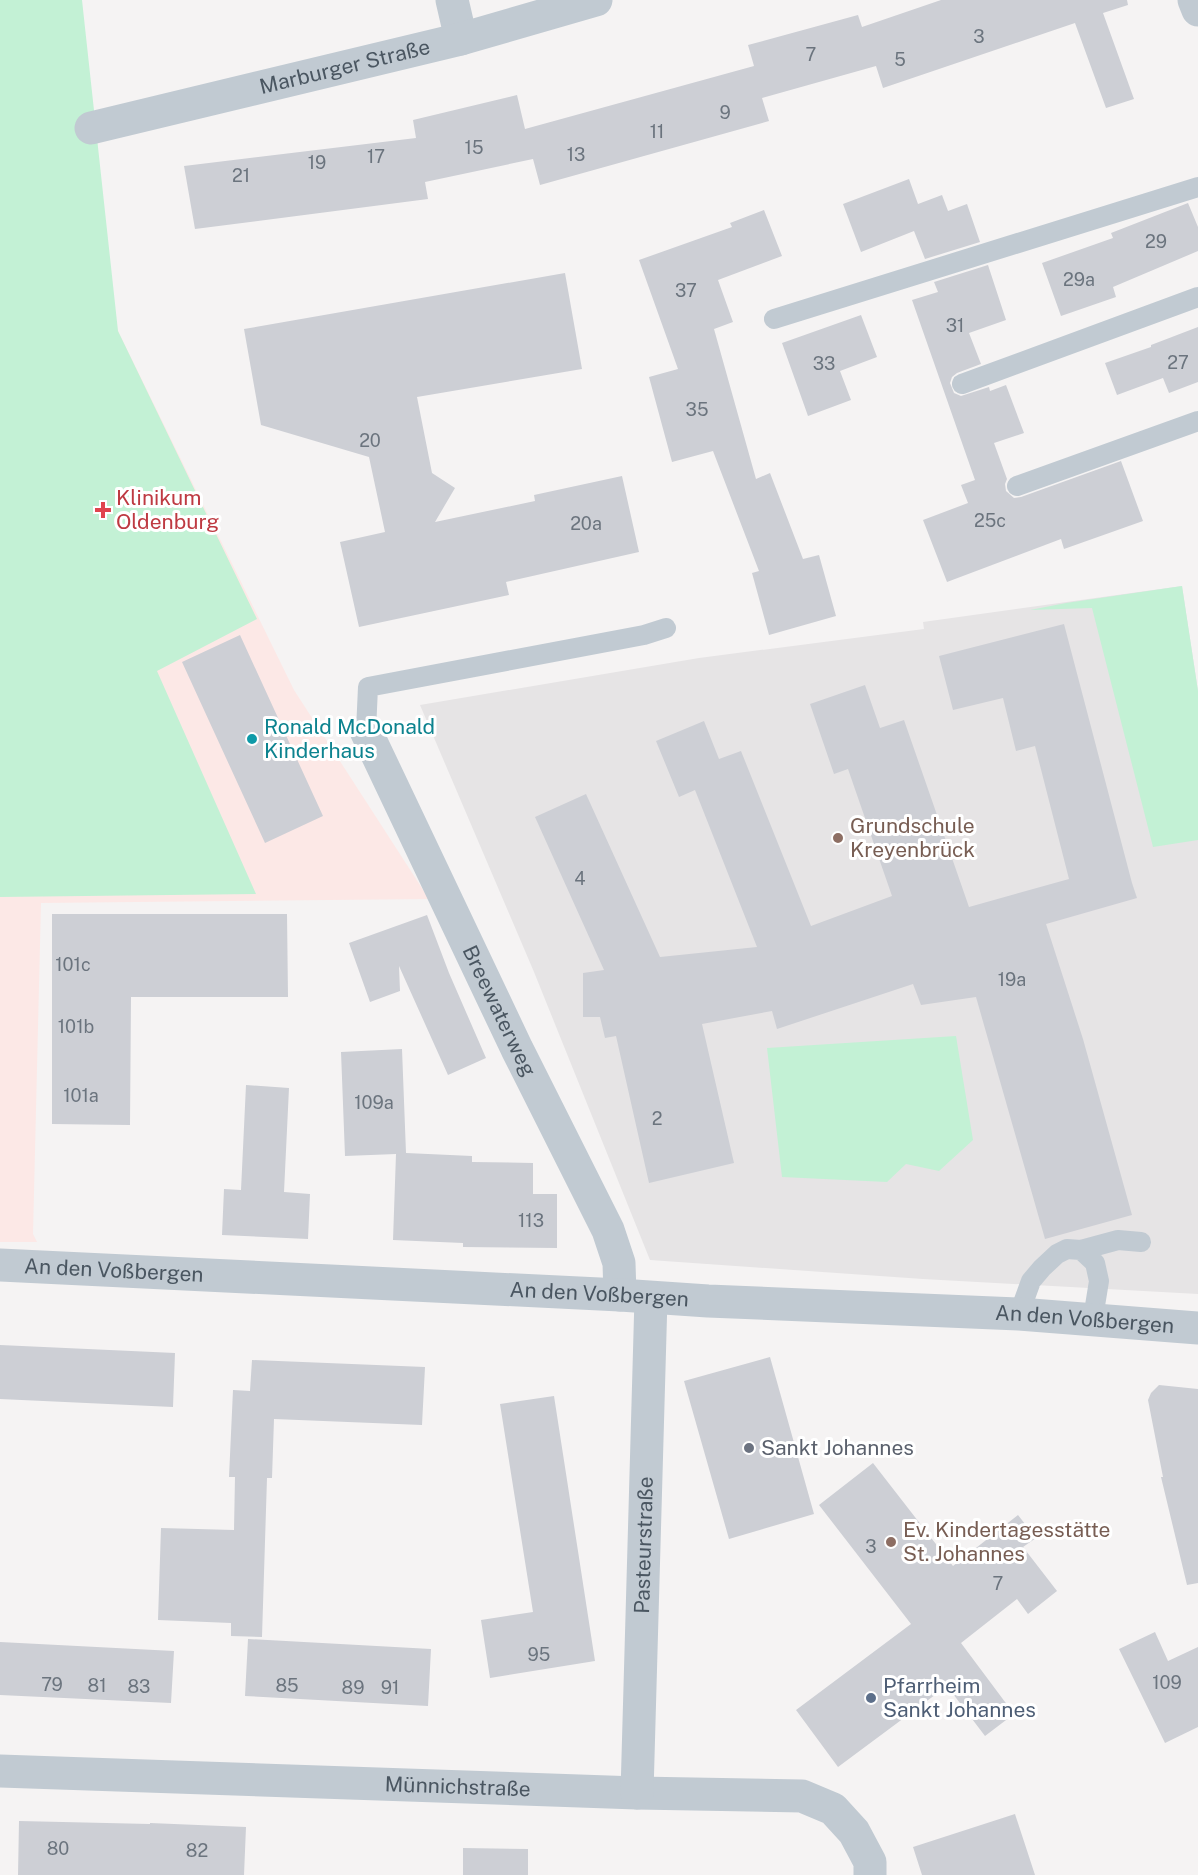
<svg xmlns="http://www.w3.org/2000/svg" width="1198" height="1875" font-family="'Public Sans',sans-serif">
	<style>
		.education { fill: #e6e4e5 }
		.medical { fill: #fce8e6 }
		.green { fill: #c3f1d5 }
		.building { fill: #cdcfd5 }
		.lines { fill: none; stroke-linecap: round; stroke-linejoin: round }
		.service { stroke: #c1cad2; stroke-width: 20 }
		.minor { stroke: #c1cad2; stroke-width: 33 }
		.health-dot { fill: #e0444e; stroke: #fff; stroke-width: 2 }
		.culture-dot { fill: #0f9aa8; stroke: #fff; stroke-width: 2 }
		.education-dot { fill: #8d6e63; stroke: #fff; stroke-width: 2 }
		.worship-dot { fill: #6b7280; stroke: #fff; stroke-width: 2 }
		.service-dot { fill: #5c6f8a; stroke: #fff; stroke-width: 2 }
		.labels { text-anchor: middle; stroke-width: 6; stroke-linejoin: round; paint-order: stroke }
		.number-label { font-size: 18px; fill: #6b747e }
		.street-label { font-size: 21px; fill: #4a5661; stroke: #fff }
		.health-label { font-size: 21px; fill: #be3a42; stroke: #fff; text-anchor: start }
		.culture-label { font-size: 21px; fill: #0d838f; stroke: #fff; text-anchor: start }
		.education-label { font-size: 21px; fill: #785e54; stroke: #fff; text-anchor: start }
		.worship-label { font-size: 21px; fill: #5b616d; stroke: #fff; text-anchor: start }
		.service-label { font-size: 21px; fill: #4e5e75; stroke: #fff; text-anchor: start }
	</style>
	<rect width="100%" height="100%" fill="#f5f3f3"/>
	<path class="education" d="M 1182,586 L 1198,691 L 1198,1294 L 923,1279 L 650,1260 L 534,972 L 420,705 L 699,658 L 924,629 L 923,622 Z"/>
	<path class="medical" d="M 0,0 L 46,0 L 118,331 L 294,690 L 429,899 L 41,903 L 33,1234 L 37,1242 L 0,1242 Z"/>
	<path class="green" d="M 0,0 L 82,0 L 118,331 L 257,619 L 157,671 L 256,894 L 0,897 Z
		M 1182,586 L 1198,691 L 1198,840 L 1153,847 L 1092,608 L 1030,610 L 1066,603 Z
		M 956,1036 L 973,1140 L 939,1171 L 906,1164 L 887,1182 L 782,1177 L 767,1048 Z"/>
	<path class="building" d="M 941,0 L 1127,0 L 1128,5 L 1103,13 L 1134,99 L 1106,108 L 1075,23 L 883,88 L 876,66 L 762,98 L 769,121 L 540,185 L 533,159 L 425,182 L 428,199 L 195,229 L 184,166 L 416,138 L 413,120 L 517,95 L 525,129 L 754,66 L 748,45 L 858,15 L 862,27 Z
		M 909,179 L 918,204 L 942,195 L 948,211 L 967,204 L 980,242 L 925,259 L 914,231 L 861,252 L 843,204 Z
		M 1188,203 L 1198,227 L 1198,251 L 1113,287 L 1116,297 L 1061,316 L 1042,263 L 1113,238 L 1111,233 Z
		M 764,210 L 782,256 L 718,280 L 733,322 L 714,329 L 756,479 L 770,473 L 803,559 L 819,555 L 836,616 L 769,635 L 752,573 L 759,571 L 713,451 L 672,462 L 649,377 L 678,369 L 639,260 L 732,227 L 730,223 Z
		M 988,265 L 1006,320 L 969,333 L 981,364 L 957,373 L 952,377 L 950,383 L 954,393 L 961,396 L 989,387 L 990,391 L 1006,385 L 1024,433 L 994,443 L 1007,479 L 1005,484 L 1006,491 L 1014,498 L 1021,497 L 1121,461 L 1143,521 L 1064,549 L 1061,539 L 947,582 L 923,520 L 968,503 L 961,485 L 975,480 L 912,300 L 938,292 L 934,282 Z
		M 565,273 L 582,369 L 417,397 L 432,473 L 455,488 L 435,522 L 535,501 L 534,495 L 622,476 L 639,552 L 506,582 L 509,595 L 359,627 L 340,542 L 385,532 L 369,457 L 261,425 L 244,329 Z
		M 861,315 L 877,357 L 840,371 L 851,400 L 808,416 L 782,343 Z
		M 1198,327 L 1198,382 L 1169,393 L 1163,378 L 1117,395 L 1105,363 L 1151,347 L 1151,345 Z
		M 1064,624 L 1132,883 L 1137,898 L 1046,924 L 1083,1039 L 1132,1215 L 1045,1239 L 976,997 L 921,1005 L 913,984 L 777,1029 L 772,1011 L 702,1024 L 734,1163 L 649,1183 L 616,1036 L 605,1038 L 600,1017 L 583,1017 L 583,973 L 604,970 L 535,817 L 586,794 L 660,957 L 757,947 L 695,790 L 679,797 L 656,741 L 704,721 L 719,759 L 741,751 L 811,926 L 892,896 L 848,769 L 834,774 L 810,704 L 865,685 L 880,728 L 904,720 L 969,907 L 1069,879 L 1035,746 L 1016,751 L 1003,698 L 953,710 L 939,656 Z
		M 240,635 L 323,816 L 265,843 L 182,662 Z
		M 52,914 L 287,914 L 288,997 L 131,997 L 130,1125 L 52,1124 Z
		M 427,915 L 449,973 L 486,1058 L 448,1075 L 399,966 L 400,991 L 370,1002 L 349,943 Z
		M 402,1049 L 406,1153 L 472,1156 L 472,1162 L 533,1163 L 533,1194 L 557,1194 L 557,1248 L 463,1247 L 463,1243 L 393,1240 L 396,1154 L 345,1156 L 341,1052 Z
		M 246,1085 L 289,1088 L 284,1192 L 310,1194 L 308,1239 L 222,1235 L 224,1189 L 241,1190 Z
		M 0,1345 L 175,1353 L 173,1407 L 0,1399 Z
		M 770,1357 L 814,1514 L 729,1539 L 684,1381 Z
		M 252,1360 L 425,1367 L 422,1425 L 274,1419 L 272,1478 L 267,1478 L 262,1637 L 231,1636 L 231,1623 L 158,1620 L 161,1528 L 234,1530 L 235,1477 L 229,1477 L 233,1390 L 250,1391 Z
		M 1159,1385 L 1198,1389 L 1198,1583 L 1187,1585 L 1161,1477 L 1163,1477 L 1148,1400 L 1151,1393 Z
		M 554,1396 L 595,1661 L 490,1678 L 481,1620 L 533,1612 L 500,1404 Z
		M 873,1463 L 953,1566 L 1018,1515 L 1036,1538 L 1023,1547 L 1057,1591 L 1028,1614 L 1017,1599 L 961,1643 L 1014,1714 L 985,1736 L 947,1686 L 838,1767 L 796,1710 L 911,1624 L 819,1505 Z
		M 1155,1632 L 1168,1661 L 1198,1647 L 1198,1727 L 1165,1743 L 1119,1649 Z
		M 248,1639 L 431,1649 L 428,1706 L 245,1696 Z
		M 0,1642 L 174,1651 L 171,1703 L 0,1695 Z
		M 1015,1814 L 1035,1875 L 922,1875 L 913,1847 Z
		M 19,1821 L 150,1824 L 150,1823 L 246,1827 L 244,1875 L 18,1875 Z
		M 463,1848 L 528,1849 L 528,1875 L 463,1875 Z"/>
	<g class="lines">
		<path class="service" d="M 774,319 L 1198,187
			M 962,384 L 1198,297
			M 1017,486 L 1198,421
			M 366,731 L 368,687 L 644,635 L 666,628
			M 1019,1314 L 1031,1281 L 1042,1268 L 1057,1254 L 1067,1249 L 1081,1250
			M 1093,1318 L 1099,1281 L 1095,1263 L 1081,1250 L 1118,1240 L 1141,1242"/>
		<g class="minor">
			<path d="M 452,0 L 461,39"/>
			<path d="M 1194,0 L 1198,10"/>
			<path id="s1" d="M 91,128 L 461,39 L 596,0"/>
			<path id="s2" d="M 366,731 L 517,1049 L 608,1230 L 619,1263 L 620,1295"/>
			<path id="s3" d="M 0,1265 L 620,1295 L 708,1301 L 1019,1314 L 1198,1328"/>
			<path id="s4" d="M 0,1771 L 637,1793 L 802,1796 L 833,1809 L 854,1832 L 870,1862 L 870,1875"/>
			<path id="s5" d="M 637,1793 L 651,1298"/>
		</g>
	</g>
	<path class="health-dot" d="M100 501h6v6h6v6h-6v6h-6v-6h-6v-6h6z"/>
	<circle class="culture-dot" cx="252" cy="739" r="6"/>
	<g class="education-dot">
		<circle cx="838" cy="838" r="6"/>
		<circle cx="891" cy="1542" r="6"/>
	</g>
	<circle class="worship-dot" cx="749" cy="1448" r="6"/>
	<circle class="service-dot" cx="871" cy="1698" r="6"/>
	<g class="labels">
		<g class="number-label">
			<text x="979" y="43">3</text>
			<text x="811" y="61">7</text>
			<text x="900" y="66">5</text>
			<text x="725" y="119">9</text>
			<text x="657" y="138">11</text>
			<text x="474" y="154">15</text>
			<text x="576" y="161">13</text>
			<text x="376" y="163">17</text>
			<text x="317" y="169">19</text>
			<text x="241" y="182">21</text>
			<text x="1156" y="248">29</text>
			<text x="1079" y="286">29a</text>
			<text x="686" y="297">37</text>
			<text x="955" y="332">31</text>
			<text x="1178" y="369">27</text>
			<text x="824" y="370">33</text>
			<text x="697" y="416">35</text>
			<text x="370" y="447">20</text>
			<text x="990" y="527">25c</text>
			<text x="586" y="530">20a</text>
			<text x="580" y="885">4</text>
			<text x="73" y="971">101c</text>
			<text x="1012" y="986">19a</text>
			<text x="76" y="1033">101b</text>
			<text x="81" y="1102">101a</text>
			<text x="374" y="1109">109a</text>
			<text x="657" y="1125">2</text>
			<text x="531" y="1227">113</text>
			<text x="871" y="1553">3</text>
			<text x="998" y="1590">7</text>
			<text x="539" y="1661">95</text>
			<text x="1167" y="1689">109</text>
			<text x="52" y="1691">79</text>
			<text x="97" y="1692">81</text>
			<text x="287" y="1692">85</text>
			<text x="139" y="1693">83</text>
			<text x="353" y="1694">89</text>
			<text x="390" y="1694">91</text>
			<text x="58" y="1855">80</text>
			<text x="197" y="1857">82</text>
		</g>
		<g class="street-label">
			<text dy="7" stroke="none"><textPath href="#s1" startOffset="261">Marburger Straße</textPath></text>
			<text dy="7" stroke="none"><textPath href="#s2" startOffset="310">Breewaterweg</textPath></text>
			<text dy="7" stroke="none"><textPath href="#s3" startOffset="114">An den Voßbergen</textPath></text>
			<text dy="7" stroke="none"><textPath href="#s3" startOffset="600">An den Voßbergen</textPath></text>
			<text dy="7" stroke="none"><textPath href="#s3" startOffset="1086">An den Voßbergen</textPath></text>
			<text dy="7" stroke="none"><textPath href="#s5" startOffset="248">Pasteurstraße</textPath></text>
			<text dy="7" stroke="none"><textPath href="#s4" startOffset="458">Münnichstraße</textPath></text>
		</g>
		<g class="health-label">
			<text x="116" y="505">Klinikum<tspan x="116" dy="24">Oldenburg</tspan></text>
		</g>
		<g class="culture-label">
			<text x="264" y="734">Ronald McDonald<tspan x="264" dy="24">Kinderhaus</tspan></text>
		</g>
		<g class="education-label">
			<text x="850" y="833">Grundschule<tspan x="850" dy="24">Kreyenbrück</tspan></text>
			<text x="903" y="1537">Ev. Kindertagesstätte<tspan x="903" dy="24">St. Johannes</tspan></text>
		</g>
		<g class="worship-label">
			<text x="761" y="1455">Sankt Johannes</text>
		</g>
		<g class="service-label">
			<text x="883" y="1693">Pfarrheim<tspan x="883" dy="24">Sankt Johannes</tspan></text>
		</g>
	</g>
</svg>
